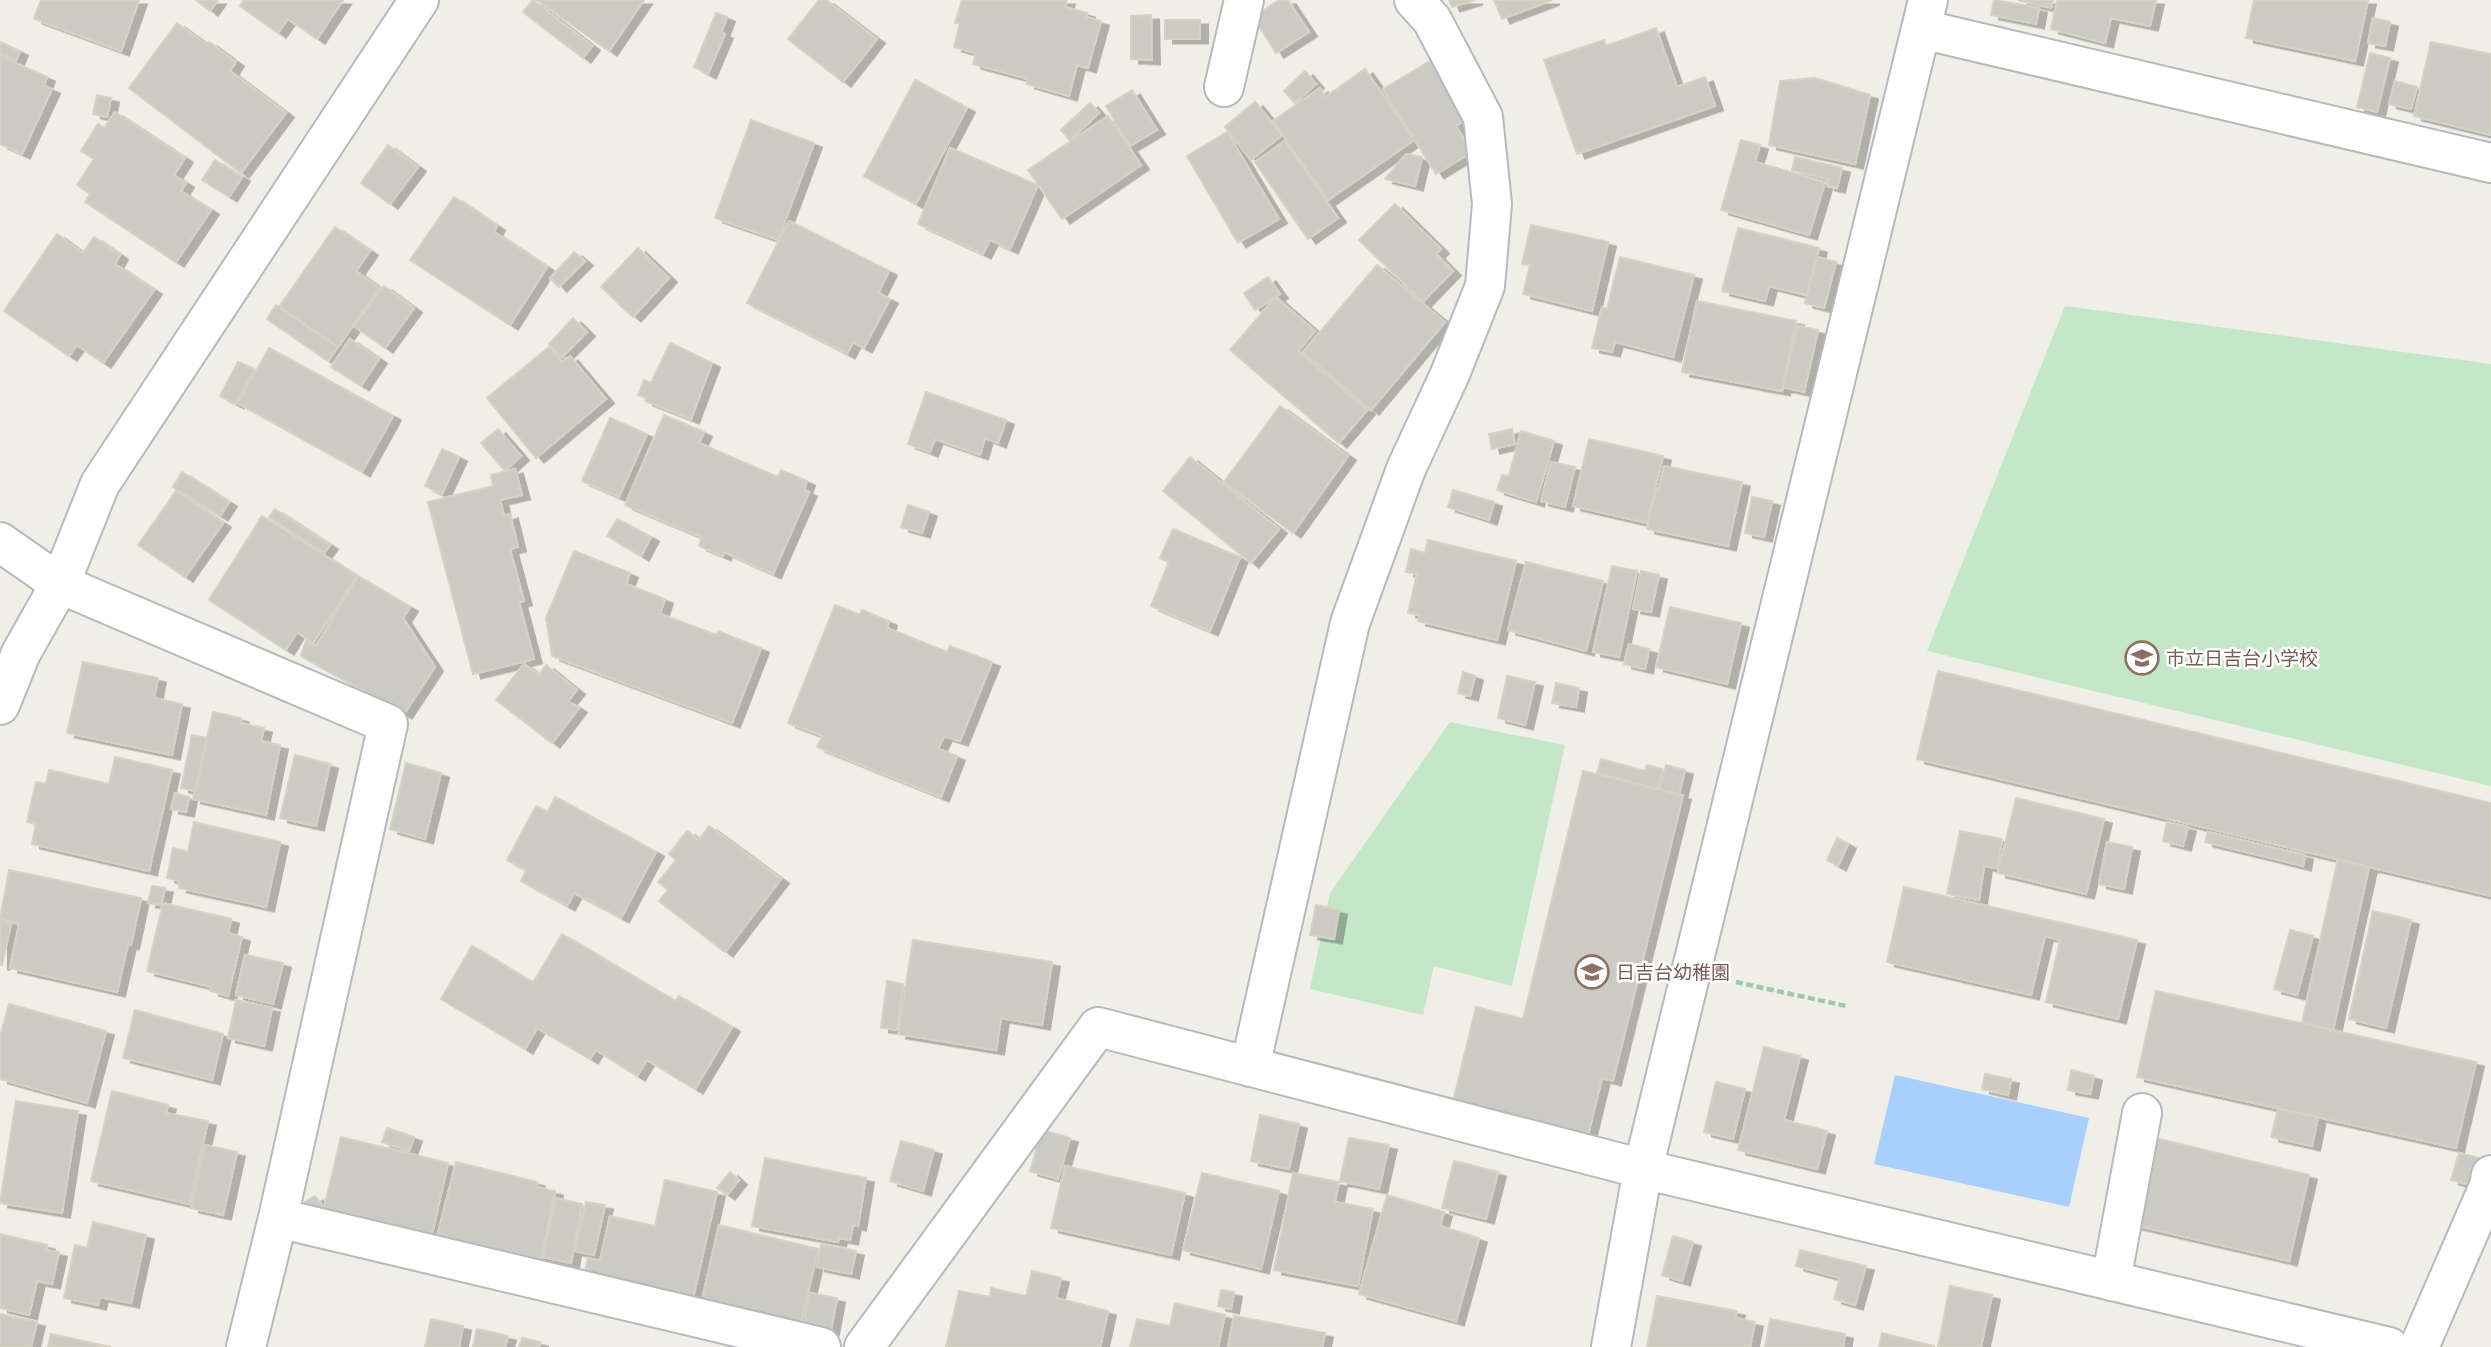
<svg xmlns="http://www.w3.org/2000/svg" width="2491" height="1347" font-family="'Golos Text','Noto Sans JP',sans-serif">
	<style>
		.green { fill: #c4e7c8 }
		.water { fill: #a9cfff }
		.building { fill: #cbcac3; stroke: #d5d2c5; stroke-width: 2; filter: url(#shadow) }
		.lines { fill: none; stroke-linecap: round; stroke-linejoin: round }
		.minor-casing { stroke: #b7b9bd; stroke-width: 42 }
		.path { stroke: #9dc8ae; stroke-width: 4.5; stroke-dasharray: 7 3.5; stroke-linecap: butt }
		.minor { stroke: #fff; stroke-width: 38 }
		.labels { text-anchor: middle; stroke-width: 5; stroke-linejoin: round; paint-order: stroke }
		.education-label { font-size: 19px; fill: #785e54; stroke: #fff; text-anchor: start }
	</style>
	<defs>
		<filter id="shadow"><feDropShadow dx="8" dy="4.5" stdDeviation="0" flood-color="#0004"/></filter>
	</defs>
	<rect width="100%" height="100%" fill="#f0efe7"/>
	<path class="green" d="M 2065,306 L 2491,364 L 2491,786 L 1927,651 Z
		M 1450,722 L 1565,745 L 1512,986 L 1434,966 L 1423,1015 L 1310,989 L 1330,893 Z"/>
	<path class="water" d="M 1895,1075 L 2089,1118 L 2069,1207 L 1874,1164 Z"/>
	<path class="building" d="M 41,0 L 139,0 L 121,51 L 34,19 Z
		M 196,0 L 218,0 L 210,11 Z
		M 244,0 L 343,0 L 317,39 L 288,19 L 278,33 L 240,6 Z
		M 533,0 L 592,46 L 583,58 L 523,12 Z
		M 537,0 L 644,0 L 609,51 Z
		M 819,0 L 826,0 L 877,39 L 843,82 L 788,39 Z
		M 962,0 L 1067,0 L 1065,7 L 1087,13 L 1086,17 L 1101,21 L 1088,68 L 1077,65 L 1069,96 L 1027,84 L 1028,79 L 973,64 L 976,53 L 954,47 L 960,23 L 955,23 Z
		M 1279,0 L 1288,0 L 1309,32 L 1276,53 L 1253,17 Z
		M 1449,0 L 1475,0 L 1452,7 Z
		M 1494,0 L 1552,0 L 1502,19 Z
		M 1994,0 L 2039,8 L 2036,24 L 1991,15 Z
		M 2018,0 L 2053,0 L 2051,8 Z
		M 2057,0 L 2156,0 L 2150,26 L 2111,18 L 2105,43 L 2051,29 Z
		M 2254,0 L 2368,0 L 2355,61 L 2246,38 Z
		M 716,13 L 727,17 L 721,33 L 725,34 L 708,74 L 694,67 Z
		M 1151,15 L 1152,60 L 1131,59 L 1131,16 Z
		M 2373,18 L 2390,22 L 2385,46 L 2368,43 Z
		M 1165,20 L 1200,20 L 1200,39 L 1165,39 Z
		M 177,23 L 207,45 L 209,42 L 236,62 L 230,71 L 286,113 L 241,173 L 129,88 Z
		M 1656,28 L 1677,87 L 1705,77 L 1715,106 L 1577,154 L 1544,60 L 1604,40 L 1606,46 Z
		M 0,42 L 20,51 L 16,61 L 0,54 Z
		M 2431,42 L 2491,54 L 2491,135 L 2414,116 Z
		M 2370,53 L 2390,58 L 2377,112 L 2357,107 Z
		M 0,56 L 47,77 L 44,86 L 52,89 L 22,154 L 0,144 Z
		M 1430,61 L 1466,120 L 1456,126 L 1472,152 L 1436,174 L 1383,89 Z
		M 1365,69 L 1414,140 L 1328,200 L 1273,121 L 1320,88 L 1325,97 Z
		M 1305,71 L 1316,84 L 1295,103 L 1284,91 Z
		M 1815,78 L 1870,95 L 1855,164 L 1769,145 L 1780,81 Z
		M 915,80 L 967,108 L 916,204 L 864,176 Z
		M 2395,81 L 2417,87 L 2411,109 L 2389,104 Z
		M 1132,90 L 1157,130 L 1130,146 L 1106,106 Z
		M 97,95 L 111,98 L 107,117 L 93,114 Z
		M 1255,102 L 1282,135 L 1251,160 L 1225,127 Z
		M 1090,103 L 1099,113 L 1070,140 L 1061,130 Z
		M 115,112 L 185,158 L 174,175 L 186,183 L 181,191 L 211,210 L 176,262 L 85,202 L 90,194 L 77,185 L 94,159 L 81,151 L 98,124 L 104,128 Z
		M 1108,116 L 1141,165 L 1062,219 L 1028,170 Z
		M 751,120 L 814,143 L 778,240 L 715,218 Z
		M 1227,132 L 1279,219 L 1238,243 L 1187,156 Z
		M 1741,140 L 1760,145 L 1755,162 L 1825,182 L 1809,235 L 1721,210 Z
		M 1285,141 L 1338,218 L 1308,239 L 1255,162 Z
		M 388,145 L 418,167 L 390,204 L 361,183 Z
		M 950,148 L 1038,185 L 1010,249 L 990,240 L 983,254 L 918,224 Z
		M 1406,154 L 1422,157 L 1415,186 L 1385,179 Z
		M 1795,157 L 1842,168 L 1837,188 L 1827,186 L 1828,179 L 1792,170 Z
		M 215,160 L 242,177 L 229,197 L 202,180 Z
		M 454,197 L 497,226 L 494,232 L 547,267 L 510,325 L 410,260 Z
		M 1395,204 L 1441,249 L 1436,254 L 1453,271 L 1423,302 L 1359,240 Z
		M 789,221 L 889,271 L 878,293 L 890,299 L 864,348 L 853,342 L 847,354 L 747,303 Z
		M 1531,225 L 1608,242 L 1592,311 L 1523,294 L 1530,265 L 1522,264 Z
		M 335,227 L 370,251 L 356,271 L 379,288 L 338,347 L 279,307 Z
		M 1738,228 L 1819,248 L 1806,295 L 1769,286 L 1765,301 L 1722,291 Z
		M 57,234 L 83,253 L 94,237 L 120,255 L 115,264 L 154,290 L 103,363 L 77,345 L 69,356 L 4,311 Z
		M 638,248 L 669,278 L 633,317 L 601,287 Z
		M 574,252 L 585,261 L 559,287 L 550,278 Z
		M 1620,257 L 1694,275 L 1673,357 L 1615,342 L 1612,352 L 1592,348 L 1602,307 L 1607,309 Z
		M 1817,257 L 1836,262 L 1824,308 L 1805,303 Z
		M 1377,265 L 1445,322 L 1371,410 L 1303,352 Z
		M 1268,277 L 1280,294 L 1255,310 L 1244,293 Z
		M 384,286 L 414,308 L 385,348 L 354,326 Z
		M 1276,297 L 1315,331 L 1298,351 L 1367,410 L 1339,443 L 1230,350 Z
		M 1697,301 L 1796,321 L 1782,391 L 1682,372 Z
		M 276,305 L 338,347 L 328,361 L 267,319 Z
		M 573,318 L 587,332 L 562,357 L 549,344 Z
		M 1798,326 L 1818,330 L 1804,392 L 1783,387 Z
		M 350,339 L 379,359 L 361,386 L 331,367 Z
		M 670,343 L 712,363 L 691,419 L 645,401 L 646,398 L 638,395 L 644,380 L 651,383 Z
		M 549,347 L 562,362 L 570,356 L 606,399 L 536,458 L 487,398 Z
		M 269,348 L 393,416 L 362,472 L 238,403 Z
		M 238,362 L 254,369 L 236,404 L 220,396 Z
		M 926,392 L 1006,420 L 998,443 L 985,438 L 980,455 L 935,439 L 930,452 L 908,444 Z
		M 1280,406 L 1348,456 L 1293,533 L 1224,482 Z
		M 664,415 L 704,432 L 699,443 L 778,477 L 781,470 L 807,481 L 804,490 L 809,492 L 773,574 L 724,552 L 723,556 L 699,546 L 702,537 L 625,505 Z
		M 610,418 L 647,434 L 619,497 L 582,481 Z
		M 498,429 L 521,456 L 505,471 L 481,443 Z
		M 1512,429 L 1515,444 L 1492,449 L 1489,434 Z
		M 1521,431 L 1554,441 L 1536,502 L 1497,490 L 1502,475 L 1509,476 Z
		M 1589,439 L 1663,456 L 1647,523 L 1573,506 Z
		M 442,449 L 459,457 L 442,494 L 425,486 Z
		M 1190,457 L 1279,529 L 1251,563 L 1163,491 Z
		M 1551,462 L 1575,467 L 1565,507 L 1541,501 Z
		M 1664,466 L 1742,482 L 1728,546 L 1647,529 L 1656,488 L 1659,488 Z
		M 515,469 L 522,495 L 500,500 L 504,516 L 510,514 L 518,547 L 510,549 L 524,601 L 519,602 L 534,659 L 473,674 L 428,502 L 493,486 L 491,475 Z
		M 182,472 L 229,502 L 220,516 L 173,487 Z
		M 1453,490 L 1494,502 L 1489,520 L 1448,507 Z
		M 176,491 L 223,523 L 185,577 L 138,545 Z
		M 1752,497 L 1772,501 L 1764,537 L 1745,533 Z
		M 908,505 L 929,512 L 922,533 L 901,527 Z
		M 275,509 L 330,545 L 324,553 L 269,517 Z
		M 262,516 L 357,576 L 313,643 L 297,632 L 286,650 L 209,600 Z
		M 617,519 L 651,537 L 641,556 L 607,536 Z
		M 1173,529 L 1240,557 L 1210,631 L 1151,606 L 1169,562 L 1160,558 Z
		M 1428,540 L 1516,561 L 1497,640 L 1418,621 L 1420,615 L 1408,613 L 1417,574 L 1406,572 L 1411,549 L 1425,553 Z
		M 574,551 L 630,573 L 626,584 L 665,599 L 660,614 L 717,635 L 718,631 L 761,648 L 732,723 L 552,656 L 546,618 Z
		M 1526,562 L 1603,581 L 1586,651 L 1508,630 Z
		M 1612,566 L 1637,571 L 1619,657 L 1593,652 Z
		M 1641,571 L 1659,575 L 1651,612 L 1633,609 Z
		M 358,576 L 410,607 L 403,618 L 435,667 L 404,714 L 301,656 L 306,641 L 316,646 Z
		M 835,605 L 860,615 L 862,610 L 889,621 L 887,628 L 947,652 L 950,646 L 992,662 L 960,741 L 944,736 L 938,749 L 957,756 L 941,797 L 817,747 L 823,736 L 788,723 Z
		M 1670,607 L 1741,623 L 1727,684 L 1656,667 Z
		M 1629,644 L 1649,649 L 1645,669 L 1624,664 Z
		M 83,662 L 158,678 L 154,698 L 182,704 L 172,755 L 67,733 Z
		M 524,664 L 539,675 L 546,665 L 577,690 L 568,701 L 579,708 L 552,743 L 496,700 Z
		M 1938,671 L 2491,803 L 2491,896 L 1917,759 Z
		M 1463,672 L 1475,676 L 1470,696 L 1458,693 Z
		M 1507,676 L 1535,682 L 1525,725 L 1498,718 Z
		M 1556,683 L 1579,688 L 1576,707 L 1552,703 Z
		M 213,712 L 241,718 L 240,723 L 264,728 L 261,741 L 280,745 L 266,815 L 193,799 Z
		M 192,735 L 207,738 L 196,791 L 181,788 Z
		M 295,755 L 330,764 L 316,826 L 280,818 Z
		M 115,757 L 172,770 L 149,871 L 32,844 L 36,824 L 27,822 L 36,782 L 46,784 L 49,770 L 109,784 Z
		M 1601,759 L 1645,771 L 1647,765 L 1662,769 L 1657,789 L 1597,773 Z
		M 406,763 L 441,773 L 425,839 L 390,829 Z
		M 1666,765 L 1685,770 L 1679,795 L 1659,789 Z
		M 1583,771 L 1683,795 L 1613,1081 L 1602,1078 L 1587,1139 L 1452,1106 L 1476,1007 L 1523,1019 Z
		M 175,793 L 189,797 L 186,812 L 171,809 Z
		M 555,797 L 656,852 L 621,918 L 574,893 L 567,906 L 521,881 L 526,870 L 507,860 L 536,806 L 548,812 Z
		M 2016,798 L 2104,819 L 2086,894 L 1998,873 Z
		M 194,822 L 280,842 L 266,907 L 179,888 L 180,881 L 167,878 L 173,848 L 188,852 Z
		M 2167,822 L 2188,827 L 2183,846 L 2163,841 Z
		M 709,826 L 781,879 L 725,952 L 659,901 L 668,890 L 658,882 L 676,860 L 669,854 L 687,831 L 699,840 Z
		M 1960,831 L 2002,839 L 1997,868 L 1984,866 L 1979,900 L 1947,894 Z
		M 2208,832 L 2305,855 L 2303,866 L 2205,842 Z
		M 1837,838 L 1848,844 L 1838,866 L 1827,860 Z
		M 2107,842 L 2132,847 L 2124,889 L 2099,884 Z
		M 2338,859 L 2369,867 L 2333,1030 L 2302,1023 Z
		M 9,870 L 141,898 L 131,945 L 128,944 L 117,992 L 10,968 L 19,924 L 0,919 Z
		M 152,886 L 165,888 L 161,905 L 148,903 Z
		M 1904,887 L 2137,940 L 2118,1019 L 2046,1002 L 2060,940 L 2045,936 L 2031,995 L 1887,962 Z
		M 163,903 L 231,919 L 228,933 L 242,937 L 228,996 L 211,991 L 212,987 L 147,971 Z
		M 1316,905 L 1339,910 L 1334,939 L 1310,935 Z
		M 2373,911 L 2411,920 L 2386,1028 L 2349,1019 Z
		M 0,921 L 11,924 L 2,965 L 0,965 Z
		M 2290,930 L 2313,936 L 2297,995 L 2274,989 Z
		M 562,934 L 675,1001 L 679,996 L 732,1027 L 695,1089 L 647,1060 L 637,1076 L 596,1050 L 590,1059 L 537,1028 L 525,1049 L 441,999 L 472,946 L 533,983 Z
		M 913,940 L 1052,962 L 1042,1025 L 1001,1018 L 996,1050 L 898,1034 Z
		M 245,955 L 283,963 L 273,1004 L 236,995 Z
		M 887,981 L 903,984 L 897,1030 L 881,1028 Z
		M 2156,991 L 2476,1062 L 2456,1148 L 2137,1077 Z
		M 236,1000 L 272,1008 L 264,1046 L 228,1038 Z
		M 9,1004 L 106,1031 L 87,1103 L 0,1079 L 0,1037 Z
		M 135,1010 L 223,1034 L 212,1080 L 123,1058 Z
		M 1764,1047 L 1800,1056 L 1784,1120 L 1827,1131 L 1817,1169 L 1738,1150 Z
		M 2071,1070 L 2094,1076 L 2090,1094 L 2068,1090 Z
		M 1985,1074 L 2011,1079 L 2008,1095 L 1982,1089 Z
		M 1716,1082 L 1745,1089 L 1733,1139 L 1704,1132 Z
		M 112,1091 L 168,1105 L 166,1113 L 208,1121 L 189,1204 L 91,1181 Z
		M 16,1101 L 78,1111 L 62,1213 L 0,1203 Z
		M 2278,1109 L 2318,1117 L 2312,1146 L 2271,1137 Z
		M 1260,1115 L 1299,1124 L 1289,1169 L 1251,1161 Z
		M 387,1128 L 414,1137 L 409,1151 L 382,1142 Z
		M 1042,1130 L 1070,1138 L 1058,1179 L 1030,1171 Z
		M 341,1137 L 448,1163 L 432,1234 L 324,1208 Z
		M 1349,1138 L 1389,1145 L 1379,1189 L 1340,1181 Z
		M 2155,1138 L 2309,1175 L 2289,1261 L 2134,1225 Z
		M 901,1141 L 934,1150 L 923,1191 L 890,1181 Z
		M 205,1145 L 237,1152 L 223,1215 L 191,1208 Z
		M 2459,1153 L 2491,1161 L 2491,1190 L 2451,1180 Z
		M 765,1158 L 866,1178 L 858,1226 L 853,1225 L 850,1240 L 839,1238 L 838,1242 L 752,1226 Z
		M 1454,1161 L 1498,1172 L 1486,1219 L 1442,1208 Z
		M 456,1162 L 537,1182 L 536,1187 L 555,1191 L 539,1270 L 435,1245 Z
		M 1065,1166 L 1185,1193 L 1171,1255 L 1051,1228 Z
		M 730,1172 L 739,1180 L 727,1195 L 717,1188 Z
		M 1202,1173 L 1279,1191 L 1261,1269 L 1183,1250 Z
		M 1293,1173 L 1339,1182 L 1335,1202 L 1373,1209 L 1358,1286 L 1274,1270 Z
		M 665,1180 L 717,1192 L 691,1307 L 583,1280 L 588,1258 L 600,1261 L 610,1216 L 655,1226 Z
		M 1387,1195 L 1444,1212 L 1440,1226 L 1479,1238 L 1456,1321 L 1359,1294 Z
		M 315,1196 L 325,1209 L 314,1216 L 305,1202 Z
		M 556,1198 L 582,1204 L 571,1263 L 543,1257 Z
		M 586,1202 L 605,1205 L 594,1255 L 575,1251 Z
		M 93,1222 L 146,1235 L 131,1303 L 100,1297 L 98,1305 L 64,1298 L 75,1245 L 87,1248 Z
		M 719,1225 L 818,1249 L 799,1332 L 700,1309 Z
		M 0,1234 L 47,1245 L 46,1250 L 59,1252 L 52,1284 L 37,1281 L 29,1315 L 0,1308 Z
		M 1673,1236 L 1693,1242 L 1682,1281 L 1662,1275 Z
		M 821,1244 L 856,1251 L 851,1274 L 817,1267 Z
		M 1800,1250 L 1866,1266 L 1855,1305 L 1834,1299 L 1840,1278 L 1796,1266 Z
		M 1032,1271 L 1061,1278 L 1056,1298 L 1108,1311 L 1100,1347 L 946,1347 L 959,1291 L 990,1297 L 991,1288 L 1026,1296 Z
		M 1950,1286 L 1992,1295 L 1981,1347 L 1938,1347 Z
		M 1221,1290 L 1234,1292 L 1231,1309 L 1218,1306 Z
		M 810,1293 L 837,1298 L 831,1330 L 804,1325 Z
		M 1657,1296 L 1737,1311 L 1735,1318 L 1755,1322 L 1750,1347 L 1647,1347 Z
		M 1175,1303 L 1225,1315 L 1218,1347 L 1130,1347 L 1137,1319 L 1170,1326 Z
		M 0,1314 L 37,1322 L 31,1347 L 0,1347 Z
		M 1234,1316 L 1325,1333 L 1322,1347 L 1228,1347 Z
		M 431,1319 L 463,1326 L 459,1347 L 425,1347 Z
		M 1770,1319 L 1845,1334 L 1843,1347 L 1765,1347 Z
		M 477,1329 L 508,1336 L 505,1347 L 473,1347 Z
		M 1882,1333 L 1934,1346 L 1934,1347 L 1879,1347 Z
		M 51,1334 L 111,1347 L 48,1347 Z
		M 522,1338 L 540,1342 L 539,1347 L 519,1347 Z"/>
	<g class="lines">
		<defs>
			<path id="minor" d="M 1921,29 L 2491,163
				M 1224,87 L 1244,0
				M 0,542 L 60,584 L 388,724 L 278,1218 L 246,1347
				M 0,705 L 21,653 L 60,584 L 100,484 L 419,0
				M 1250,1067 L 1350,623 L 1406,469 L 1450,374 L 1485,286 L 1492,204 L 1483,117 L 1432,20 L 1414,0
				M 278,1218 L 821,1347
				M 2111,1281 L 2142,1113
				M 864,1347 L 1098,1027 L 1643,1169 L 2389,1347
				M 1611,1347 L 1643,1169 L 1928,0
				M 2419,1347 L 2489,1186 L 2491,1175"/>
		</defs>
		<use href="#minor" class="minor-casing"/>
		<path class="path" d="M 1736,982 L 1846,1006"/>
		<use href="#minor" class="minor"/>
	</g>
	<defs>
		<symbol id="school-ring" viewBox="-11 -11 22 22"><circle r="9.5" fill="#fff" stroke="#8d6e63" stroke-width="1.5"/><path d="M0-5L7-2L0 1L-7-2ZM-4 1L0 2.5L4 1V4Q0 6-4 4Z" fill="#8d6e63"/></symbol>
	</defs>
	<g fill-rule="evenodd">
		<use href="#school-ring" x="2123" y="639" width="38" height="38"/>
		<use href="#school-ring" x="1573" y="953" width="38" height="38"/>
	</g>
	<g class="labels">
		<g class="education-label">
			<text x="2166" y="665">市立日吉台小学校</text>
			<text x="1616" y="979">日吉台幼稚園</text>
		</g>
	</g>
</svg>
